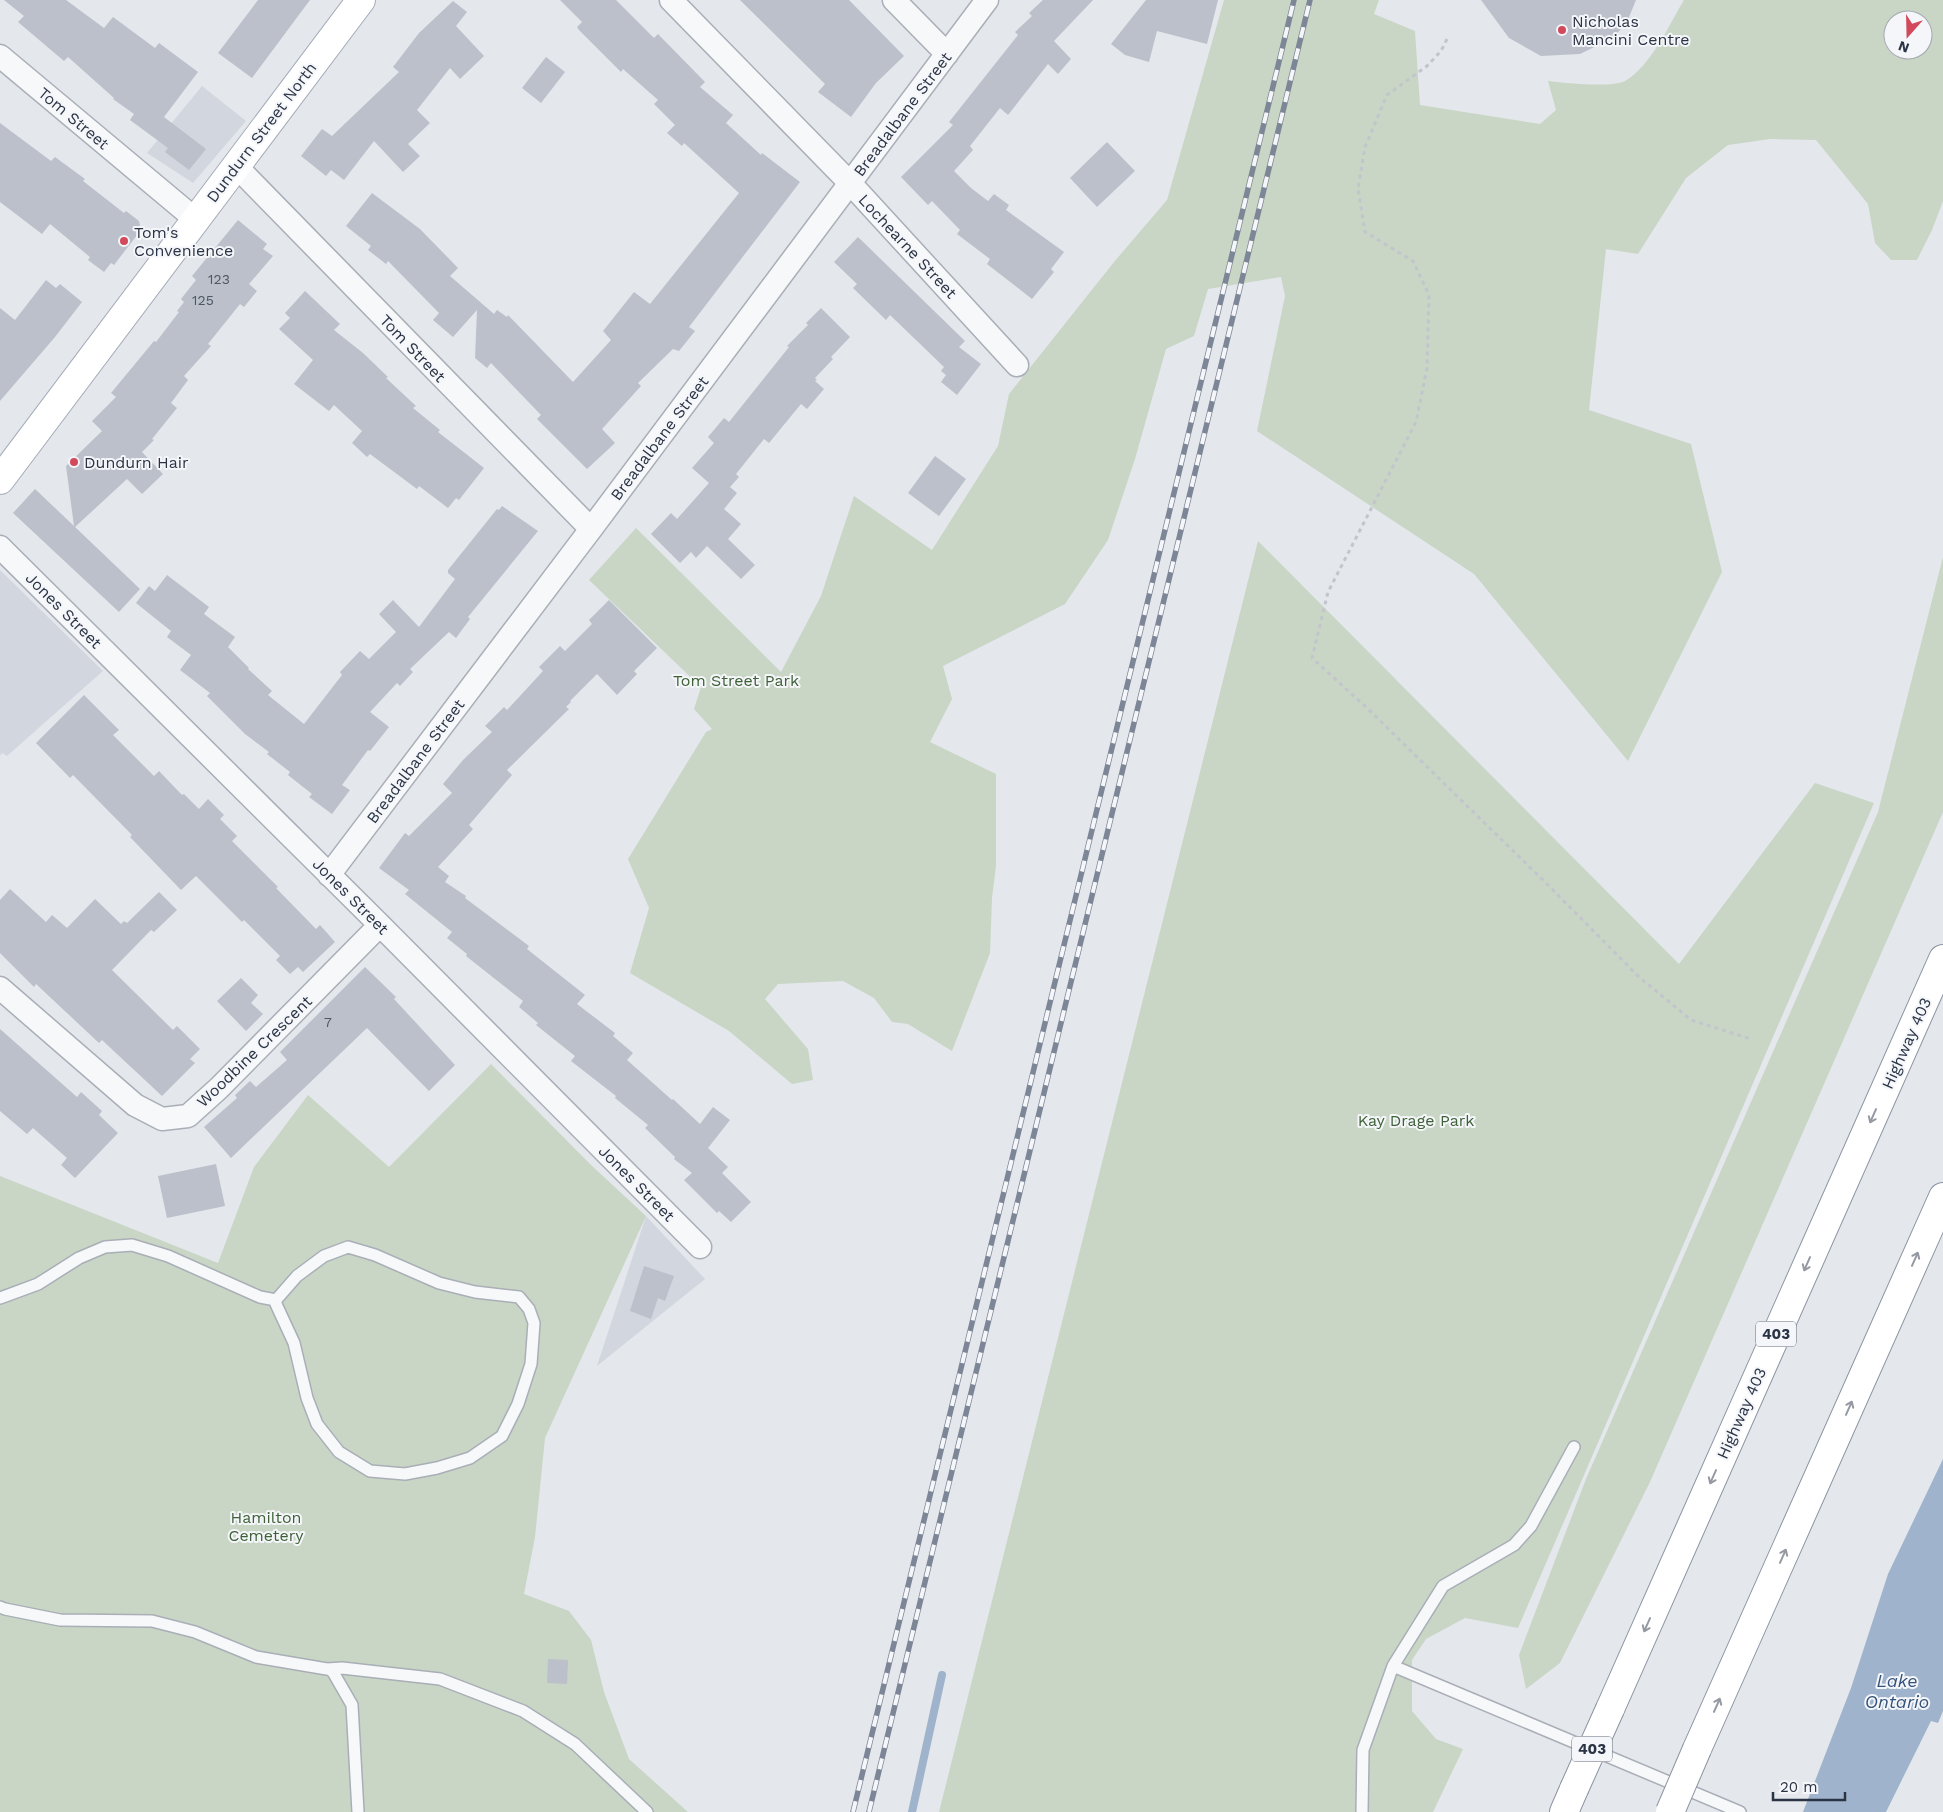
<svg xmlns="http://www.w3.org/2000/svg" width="1943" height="1812" font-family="'Work Sans',sans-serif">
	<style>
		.built { fill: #d2d6de }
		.green { fill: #c9d6c5; fill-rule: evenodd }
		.water { fill: #9fb4cc }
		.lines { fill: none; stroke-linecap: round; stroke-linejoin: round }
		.stream { stroke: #9fb4cc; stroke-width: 8 }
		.building { fill: #bbc0ca }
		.service-casing { stroke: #a9aeb7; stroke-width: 14 }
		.minor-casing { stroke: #a9aeb7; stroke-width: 25 }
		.primary-casing { stroke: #a3abb8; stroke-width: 30 }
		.motorway-casing { stroke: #8b94a3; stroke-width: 30 }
		.path { stroke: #c2c5cb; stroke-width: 3; stroke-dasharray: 4 4; stroke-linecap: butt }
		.service { stroke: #f7f8fa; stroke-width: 11 }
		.minor { stroke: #f7f8fa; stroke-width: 22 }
		.primary { stroke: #fff; stroke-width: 28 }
		.motorway { stroke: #fff; stroke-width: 28 }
		.rail-casing { stroke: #7d8696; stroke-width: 5.5 }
		.rail { stroke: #f4f6f9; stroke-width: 4; stroke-dasharray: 11; stroke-linecap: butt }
		.motorway-bridge-casing { stroke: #8b94a3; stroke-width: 30; stroke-linecap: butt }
		.motorway-bridge { stroke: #fff; stroke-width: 28 }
		.oneway { stroke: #959aa2 }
		.poi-dot { fill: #d1495b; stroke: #f4f6f9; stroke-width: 2 }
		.labels { text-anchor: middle; stroke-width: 4; stroke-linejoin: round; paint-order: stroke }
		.number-label { font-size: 14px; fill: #4f5766 }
		.shield { fill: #f4f6f9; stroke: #676e7b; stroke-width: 1 }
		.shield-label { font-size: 15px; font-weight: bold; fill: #2b3445 }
		.poi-label { font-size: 16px; fill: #2b3445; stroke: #f4f6f9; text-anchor: start }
		.street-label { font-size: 16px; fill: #2b3445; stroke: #f4f6f9 }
		.park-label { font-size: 16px; fill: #3f6138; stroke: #f4f6f9 }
		.water-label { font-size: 18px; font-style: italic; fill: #34527a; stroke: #f4f6f9 }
	</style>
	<rect width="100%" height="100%" fill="#e4e7ec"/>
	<path class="built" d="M 202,86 L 246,121 L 193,183 L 147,153 Z
		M 0,570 L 103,671 L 7,756 L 2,753 L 0,756 Z
		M 646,1216 L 705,1279 L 597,1366 Z"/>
	<path class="green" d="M 1224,0 L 1379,0 L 1374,14 L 1415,31 L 1420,105 L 1540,124 L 1556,110 L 1548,81 C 1564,83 1611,88 1625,81 C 1651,66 1669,25 1684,0 L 1943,0 L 1943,201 L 1932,230 L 1917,260 L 1891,260 L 1875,243 L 1868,204 L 1816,140 L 1770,139 L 1728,145 L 1686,178 L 1638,254 L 1606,249 L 1589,410 L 1691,444 L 1722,572 L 1628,761 L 1474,574 L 1257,431 L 1285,296 L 1281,277 L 1208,289 L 1194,336 L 1166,349 L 1135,459 L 1108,540 L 1065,604 L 943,666 L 952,699 L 930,742 L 996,774 L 996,866 L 992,898 L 990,953 L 952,1051 L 908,1024 L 892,1022 L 874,998 L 843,981 L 778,984 L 765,999 L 808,1049 L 813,1080 L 792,1084 L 729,1031 L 630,973 L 649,908 L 628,859 L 706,732 L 712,729 L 694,709 L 701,687 L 589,580 L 636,528 L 781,672 L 821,596 L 854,496 L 932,550 L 998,446 L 1009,394 L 1114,262 L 1167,200 ZM 1893,20 L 1923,20 L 1923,50 L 1893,50 Z
		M 1258,541 L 1679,964 L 1815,783 L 1874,803 L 1518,1628 L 1465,1618 L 1426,1639 L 1412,1660 L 1412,1711 L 1436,1739 L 1463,1749 L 1433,1812 L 939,1812 Z
		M 1943,557 L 1943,812 L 1650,1482 L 1560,1663 L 1526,1689 L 1519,1655 L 1586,1479 L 1878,812 Z
		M 491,1064 L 591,1165 L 646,1216 L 545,1438 L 535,1537 L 524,1594 L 569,1611 L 591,1640 L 604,1692 L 629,1759 L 688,1812 L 0,1812 L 0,1176 L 218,1263 L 254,1167 L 308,1095 L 389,1167 Z"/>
	<path class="water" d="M 1943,1459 L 1943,1711 L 1938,1723 L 1931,1721 L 1886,1812 L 1803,1812 L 1851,1688 L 1888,1574 Z"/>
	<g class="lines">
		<path class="stream" d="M 912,1812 L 942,1675"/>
	</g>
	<path class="building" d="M 4,0 L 66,0 L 104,28 L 113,17 L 155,48 L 159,43 L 198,72 L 164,117 L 206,149 L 189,170 L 165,152 L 168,148 L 130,120 L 134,114 L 113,99 L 114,98 L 68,57 L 64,61 L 18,22 L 24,16 Z
		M 258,0 L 310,0 L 252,78 L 218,53 Z
		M 560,0 L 616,0 L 654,38 L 658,34 L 705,82 L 700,87 L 733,115 L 726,123 L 761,155 L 762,153 L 800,182 L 689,327 L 695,331 L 679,351 L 673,349 L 638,383 L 641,386 L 602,429 L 615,443 L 587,469 L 537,419 L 541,415 L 491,363 L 487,368 L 475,358 L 477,310 L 453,337 L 433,320 L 439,313 L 388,261 L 386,264 L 368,250 L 371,246 L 346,226 L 372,193 L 420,229 L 458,268 L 450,276 L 494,314 L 497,310 L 507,317 L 508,315 L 573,382 L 611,340 L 603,331 L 634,292 L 650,304 L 739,193 L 684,143 L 682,146 L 667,133 L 675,125 L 654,104 L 658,100 L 623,69 L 621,72 L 579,30 L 577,27 L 582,22 Z
		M 740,0 L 849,0 L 904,56 L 876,83 L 851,117 L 818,92 L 825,84 Z
		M 1043,0 L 1093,0 L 1054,41 L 1071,59 L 1058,74 L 1048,64 L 1008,115 L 1000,108 L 970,146 L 973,150 L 954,171 L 971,188 L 988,201 L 994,194 L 1009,205 L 1006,210 L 1064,252 L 1051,269 L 1054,272 L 1032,299 L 987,264 L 990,259 L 957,234 L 960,230 L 932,201 L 928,205 L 901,177 L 953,125 L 949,122 L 1018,35 L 1015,32 L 1032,16 L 1029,13 Z
		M 1146,0 L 1218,0 L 1207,44 L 1157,31 L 1149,62 L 1125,55 L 1111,44 Z
		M 1481,0 L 1636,0 L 1627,22 L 1613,38 L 1580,54 L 1541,56 L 1509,38 Z
		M 453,1 L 467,12 L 456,26 L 484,56 L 460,79 L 450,68 L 417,110 L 430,123 L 408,144 L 420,156 L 403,172 L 374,141 L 344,180 L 331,170 L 326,176 L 301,156 L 322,129 L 332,136 L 399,72 L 393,67 L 419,33 Z
		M 546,57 L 565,72 L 541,103 L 522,88 Z
		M 0,123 L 51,161 L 55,157 L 85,179 L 83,181 L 124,213 L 126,211 L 139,221 L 141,230 L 114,265 L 111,263 L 104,272 L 88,260 L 90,257 L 50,224 L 42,234 L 0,202 Z
		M 1107,142 L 1135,171 L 1097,207 L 1070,178 Z
		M 238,220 L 267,244 L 263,249 L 273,256 L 249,284 L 257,291 L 244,307 L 240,304 L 208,344 L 211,346 L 184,376 L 188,380 L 171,403 L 177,408 L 152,439 L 154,440 L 142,452 L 163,474 L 142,494 L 127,479 L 75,527 L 140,589 L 119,612 L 13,513 L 35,489 L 74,526 L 66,466 L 102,431 L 92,421 L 116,397 L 111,393 L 154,341 L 156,342 L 179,312 L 177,311 L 184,302 L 181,299 L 196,280 L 192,276 Z
		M 858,237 L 965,341 L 959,347 L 981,364 L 957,395 L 941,382 L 946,375 L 941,371 L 944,367 L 890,315 L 886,320 L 853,288 L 857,284 L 834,262 Z
		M 46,280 L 56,288 L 60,284 L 82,302 L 55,337 L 0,401 L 0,308 L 15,320 Z
		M 305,291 L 340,324 L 334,330 L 363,353 L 388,377 L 386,378 L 416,406 L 413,408 L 440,430 L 438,432 L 484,468 L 459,500 L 456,498 L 448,508 L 419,486 L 417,489 L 370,454 L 367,457 L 352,443 L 362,431 L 334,405 L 329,411 L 294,384 L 313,360 L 279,329 L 290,318 L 285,313 Z
		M 821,308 L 850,337 L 831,357 L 833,359 L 815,378 L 817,380 L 815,381 L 824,389 L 807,409 L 801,404 L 769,443 L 764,439 L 736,474 L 739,477 L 730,487 L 737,493 L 724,509 L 741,524 L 728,539 L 755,565 L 741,579 L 707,546 L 696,558 L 691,552 L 680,563 L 651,534 L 671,513 L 677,519 L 709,483 L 692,468 L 714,443 L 708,437 L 724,418 L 729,422 L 789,347 L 787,346 L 808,325 L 806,323 Z
		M 935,456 L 966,479 L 939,516 L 908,493 Z
		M 502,506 L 538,531 L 468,617 L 470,619 L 456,638 L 449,632 L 410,669 L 413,672 L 400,686 L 397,683 L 370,712 L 389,727 L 370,751 L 368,750 L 342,785 L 350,790 L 332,814 L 309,797 L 312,794 L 288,775 L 290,772 L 267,754 L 269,752 L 245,734 L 207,696 L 210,693 L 180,670 L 191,655 L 167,637 L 171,631 L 136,603 L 149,586 L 155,591 L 167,575 L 209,607 L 204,614 L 235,637 L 228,647 L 249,668 L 248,669 L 272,691 L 268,695 L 304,724 L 342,675 L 340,672 L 360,651 L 369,659 L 396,632 L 379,614 L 393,600 L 419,627 L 455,579 L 448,573 L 448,570 L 497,509 L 499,510 Z
		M 609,600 L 657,648 L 634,671 L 637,674 L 617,695 L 597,674 L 570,701 L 571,702 L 566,707 L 569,709 L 507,770 L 512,775 L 469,825 L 473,829 L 438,867 L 449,876 L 445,882 L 466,896 L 465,898 L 529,946 L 527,949 L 585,995 L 577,1004 L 615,1033 L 613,1036 L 633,1053 L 627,1060 L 672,1100 L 673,1099 L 700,1124 L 713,1107 L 730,1120 L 708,1148 L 728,1167 L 722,1173 L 751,1202 L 731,1222 L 719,1211 L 717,1213 L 684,1180 L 692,1173 L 674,1159 L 675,1157 L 645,1128 L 648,1125 L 615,1098 L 616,1096 L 571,1061 L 575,1056 L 536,1025 L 538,1023 L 519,1007 L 523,1001 L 466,956 L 467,954 L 447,938 L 452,932 L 405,894 L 409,890 L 379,868 L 405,833 L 409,836 L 452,793 L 443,784 L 463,760 L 492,732 L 485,726 L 504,707 L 507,710 L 543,671 L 539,667 L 560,646 L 565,651 L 592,624 L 589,620 Z
		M 84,695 L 119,730 L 113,735 L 154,776 L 159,771 L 182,795 L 184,794 L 199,809 L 208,799 L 224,815 L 220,819 L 237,836 L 232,841 L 278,887 L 276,888 L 316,929 L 320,925 L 335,942 L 303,972 L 298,967 L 290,974 L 276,960 L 280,956 L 244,920 L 242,922 L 196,876 L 181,890 L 130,837 L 132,835 L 73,775 L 70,778 L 36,743 Z
		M 10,889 L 46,922 L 52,915 L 67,928 L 95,899 L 121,924 L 124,921 L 127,923 L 159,892 L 177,910 L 154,932 L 151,930 L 112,970 L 173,1030 L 177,1026 L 200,1049 L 190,1059 L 195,1063 L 162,1096 L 102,1040 L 99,1043 L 36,984 L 34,987 L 0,953 L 0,900 Z
		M 365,967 L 396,997 L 394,999 L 455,1065 L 429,1091 L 367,1028 L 231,1158 L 204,1127 L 237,1098 L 235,1095 L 250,1081 L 256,1087 L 287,1060 L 280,1052 Z
		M 241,978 L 258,995 L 251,1003 L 263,1014 L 246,1031 L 217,1001 Z
		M 0,1029 L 77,1097 L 81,1092 L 102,1111 L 99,1115 L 118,1133 L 75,1178 L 61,1165 L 67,1158 L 33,1128 L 27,1134 L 0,1111 Z
		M 216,1164 L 225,1206 L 167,1218 L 158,1176 Z
		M 644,1266 L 674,1276 L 665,1301 L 658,1298 L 651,1319 L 630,1311 Z
		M 548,1659 L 568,1660 L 567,1684 L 547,1683 Z"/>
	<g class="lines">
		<defs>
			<path id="service" d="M 348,1247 L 375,1255 L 439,1283 L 475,1292 L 519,1297 L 529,1309 L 534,1323 L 531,1364 L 518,1404 L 502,1436 L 470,1458 L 437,1468 L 405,1474 L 370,1471 L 339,1452 L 317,1424 L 307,1398 L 294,1343 L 276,1304 L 276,1300 L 297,1276 L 324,1256 Z
				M 0,1298 L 38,1284 L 79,1258 L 105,1247 L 132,1245 L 168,1256 L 260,1297 L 276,1300
				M 0,1607 L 5,1609 L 60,1620 L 152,1621 L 195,1632 L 256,1657 L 327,1669 L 342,1668 L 440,1679 L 523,1711 L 575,1744 L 647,1812
				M 1393,1666 L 1740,1812
				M 329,1669 L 333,1672 L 352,1705 L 358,1812
				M 1362,1812 L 1363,1750 L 1393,1666 L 1443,1586 L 1514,1545 L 1531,1526 L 1574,1447"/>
			<path id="minor" d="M 671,0 L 850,183 L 1017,365
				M 894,0 L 947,54
				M 0,56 L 195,219
				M 236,166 L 591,529
				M 0,547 L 380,925 L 700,1247
				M 329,875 L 591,529 L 987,0
				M 0,988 L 135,1105 L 162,1119 L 188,1116 L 219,1088 L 380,925"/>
			<path id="primary" d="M 0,480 L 361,0"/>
			<path id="motorway" d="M 1610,1709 L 1943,959
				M 1697,1749 L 1943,1197
				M 1564,1812 L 1574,1789"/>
		</defs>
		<use href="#service" class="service-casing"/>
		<use href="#minor" class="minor-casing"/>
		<use href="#primary" class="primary-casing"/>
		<use href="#motorway" class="motorway-casing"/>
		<path class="path" d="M 1447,39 L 1441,51 L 1427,66 L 1387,95 L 1365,147 L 1358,189 L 1365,232 L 1413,261 L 1429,295 L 1427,368 L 1416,422 L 1328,592 L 1312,658 L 1366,707 L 1550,887 L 1638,976 L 1691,1020 L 1751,1039"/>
		<use href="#service" class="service"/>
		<use href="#minor" class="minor"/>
		<use href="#primary" class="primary"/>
		<use href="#motorway" class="motorway"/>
		<defs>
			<path id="rail" d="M 853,1812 L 1294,0
				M 869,1812 L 1310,0"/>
		</defs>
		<use href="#rail" class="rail-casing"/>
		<use href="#rail" class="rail"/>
		<defs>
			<path id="motorway-bridge" d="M 1574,1789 L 1610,1709
				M 1670,1812 L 1697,1749"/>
		</defs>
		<use href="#motorway-bridge" class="motorway-bridge-casing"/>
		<use href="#motorway-bridge" class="motorway-bridge"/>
	</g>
	<defs><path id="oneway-shaft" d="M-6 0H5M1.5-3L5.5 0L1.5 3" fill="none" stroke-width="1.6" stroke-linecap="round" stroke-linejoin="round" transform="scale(1.25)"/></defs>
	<g class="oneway">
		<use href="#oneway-shaft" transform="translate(1873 1116) rotate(114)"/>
		<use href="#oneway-shaft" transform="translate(1915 1259) rotate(-66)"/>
		<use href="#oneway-shaft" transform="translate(1807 1264) rotate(114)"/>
		<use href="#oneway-shaft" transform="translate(1849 1408) rotate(-66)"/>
		<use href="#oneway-shaft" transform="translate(1713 1477) rotate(114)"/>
		<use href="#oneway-shaft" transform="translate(1783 1556) rotate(-66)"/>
		<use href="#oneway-shaft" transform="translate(1647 1625) rotate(114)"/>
		<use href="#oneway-shaft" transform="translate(1717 1705) rotate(-66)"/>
	</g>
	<g class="poi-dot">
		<circle cx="1562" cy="30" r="5"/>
		<circle cx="124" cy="241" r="5"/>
		<circle cx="74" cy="462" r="5"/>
	</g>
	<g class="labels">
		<g class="number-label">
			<text x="219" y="284">123</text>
			<text x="203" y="305">125</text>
			<text x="328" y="1027">7</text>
		</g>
		<g class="shield">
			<rect x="1756" y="1321.5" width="40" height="25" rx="4"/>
			<rect x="1572" y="1736.5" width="40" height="25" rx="4"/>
		</g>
		<g class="shield-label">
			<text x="1776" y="1339">403</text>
			<text x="1592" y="1754">403</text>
		</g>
		<g class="poi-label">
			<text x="1572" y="27">Nicholas<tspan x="1572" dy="18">Mancini Centre</tspan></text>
			<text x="134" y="238">Tom's<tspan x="134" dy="18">Convenience</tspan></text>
			<text x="84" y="468">Dundurn Hair</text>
		</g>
		<g class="street-label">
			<text transform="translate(902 114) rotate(-53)" y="6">Breadalbane Street</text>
			<text transform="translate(74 118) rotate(40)" y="6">Tom Street</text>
			<text transform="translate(261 132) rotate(-53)" y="6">Dundurn Street North</text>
			<text transform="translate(908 246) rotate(47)" y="6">Lochearne Street</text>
			<text transform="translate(413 348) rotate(46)" y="6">Tom Street</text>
			<text transform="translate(659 438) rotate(-53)" y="6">Breadalbane Street</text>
			<text transform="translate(64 610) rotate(45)" y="6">Jones Street</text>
			<text transform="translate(415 761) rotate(-53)" y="6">Breadalbane Street</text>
			<text transform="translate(351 896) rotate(45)" y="6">Jones Street</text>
			<text transform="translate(1906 1043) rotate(-66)" y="6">Highway 403</text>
			<text transform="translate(254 1051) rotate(-44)" y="6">Woodbine Crescent</text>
			<text transform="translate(637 1183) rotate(45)" y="6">Jones Street</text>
			<text transform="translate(1741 1413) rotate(-66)" y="6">Highway 403</text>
		</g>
		<g class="park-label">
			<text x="736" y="686">Tom Street Park</text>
			<text x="1416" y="1126">Kay Drage Park</text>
			<text x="266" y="1523">Hamilton<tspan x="266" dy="18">Cemetery</tspan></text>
		</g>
		<g class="water-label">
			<text x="1897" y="1687">Lake<tspan x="1897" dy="21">Ontario</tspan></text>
		</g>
	</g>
	<g transform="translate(1908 35) rotate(200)"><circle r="24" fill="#f4f6f9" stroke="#a4a8b1"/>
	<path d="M0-4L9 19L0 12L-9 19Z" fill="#d1495b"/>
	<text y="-8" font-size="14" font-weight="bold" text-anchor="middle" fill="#2b3445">N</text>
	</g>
	<path d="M1773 1792v8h72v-8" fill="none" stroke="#2b3445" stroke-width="2.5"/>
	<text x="1780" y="1792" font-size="15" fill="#2b3445" stroke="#f4f6f9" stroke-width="4" paint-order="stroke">20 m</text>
</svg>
